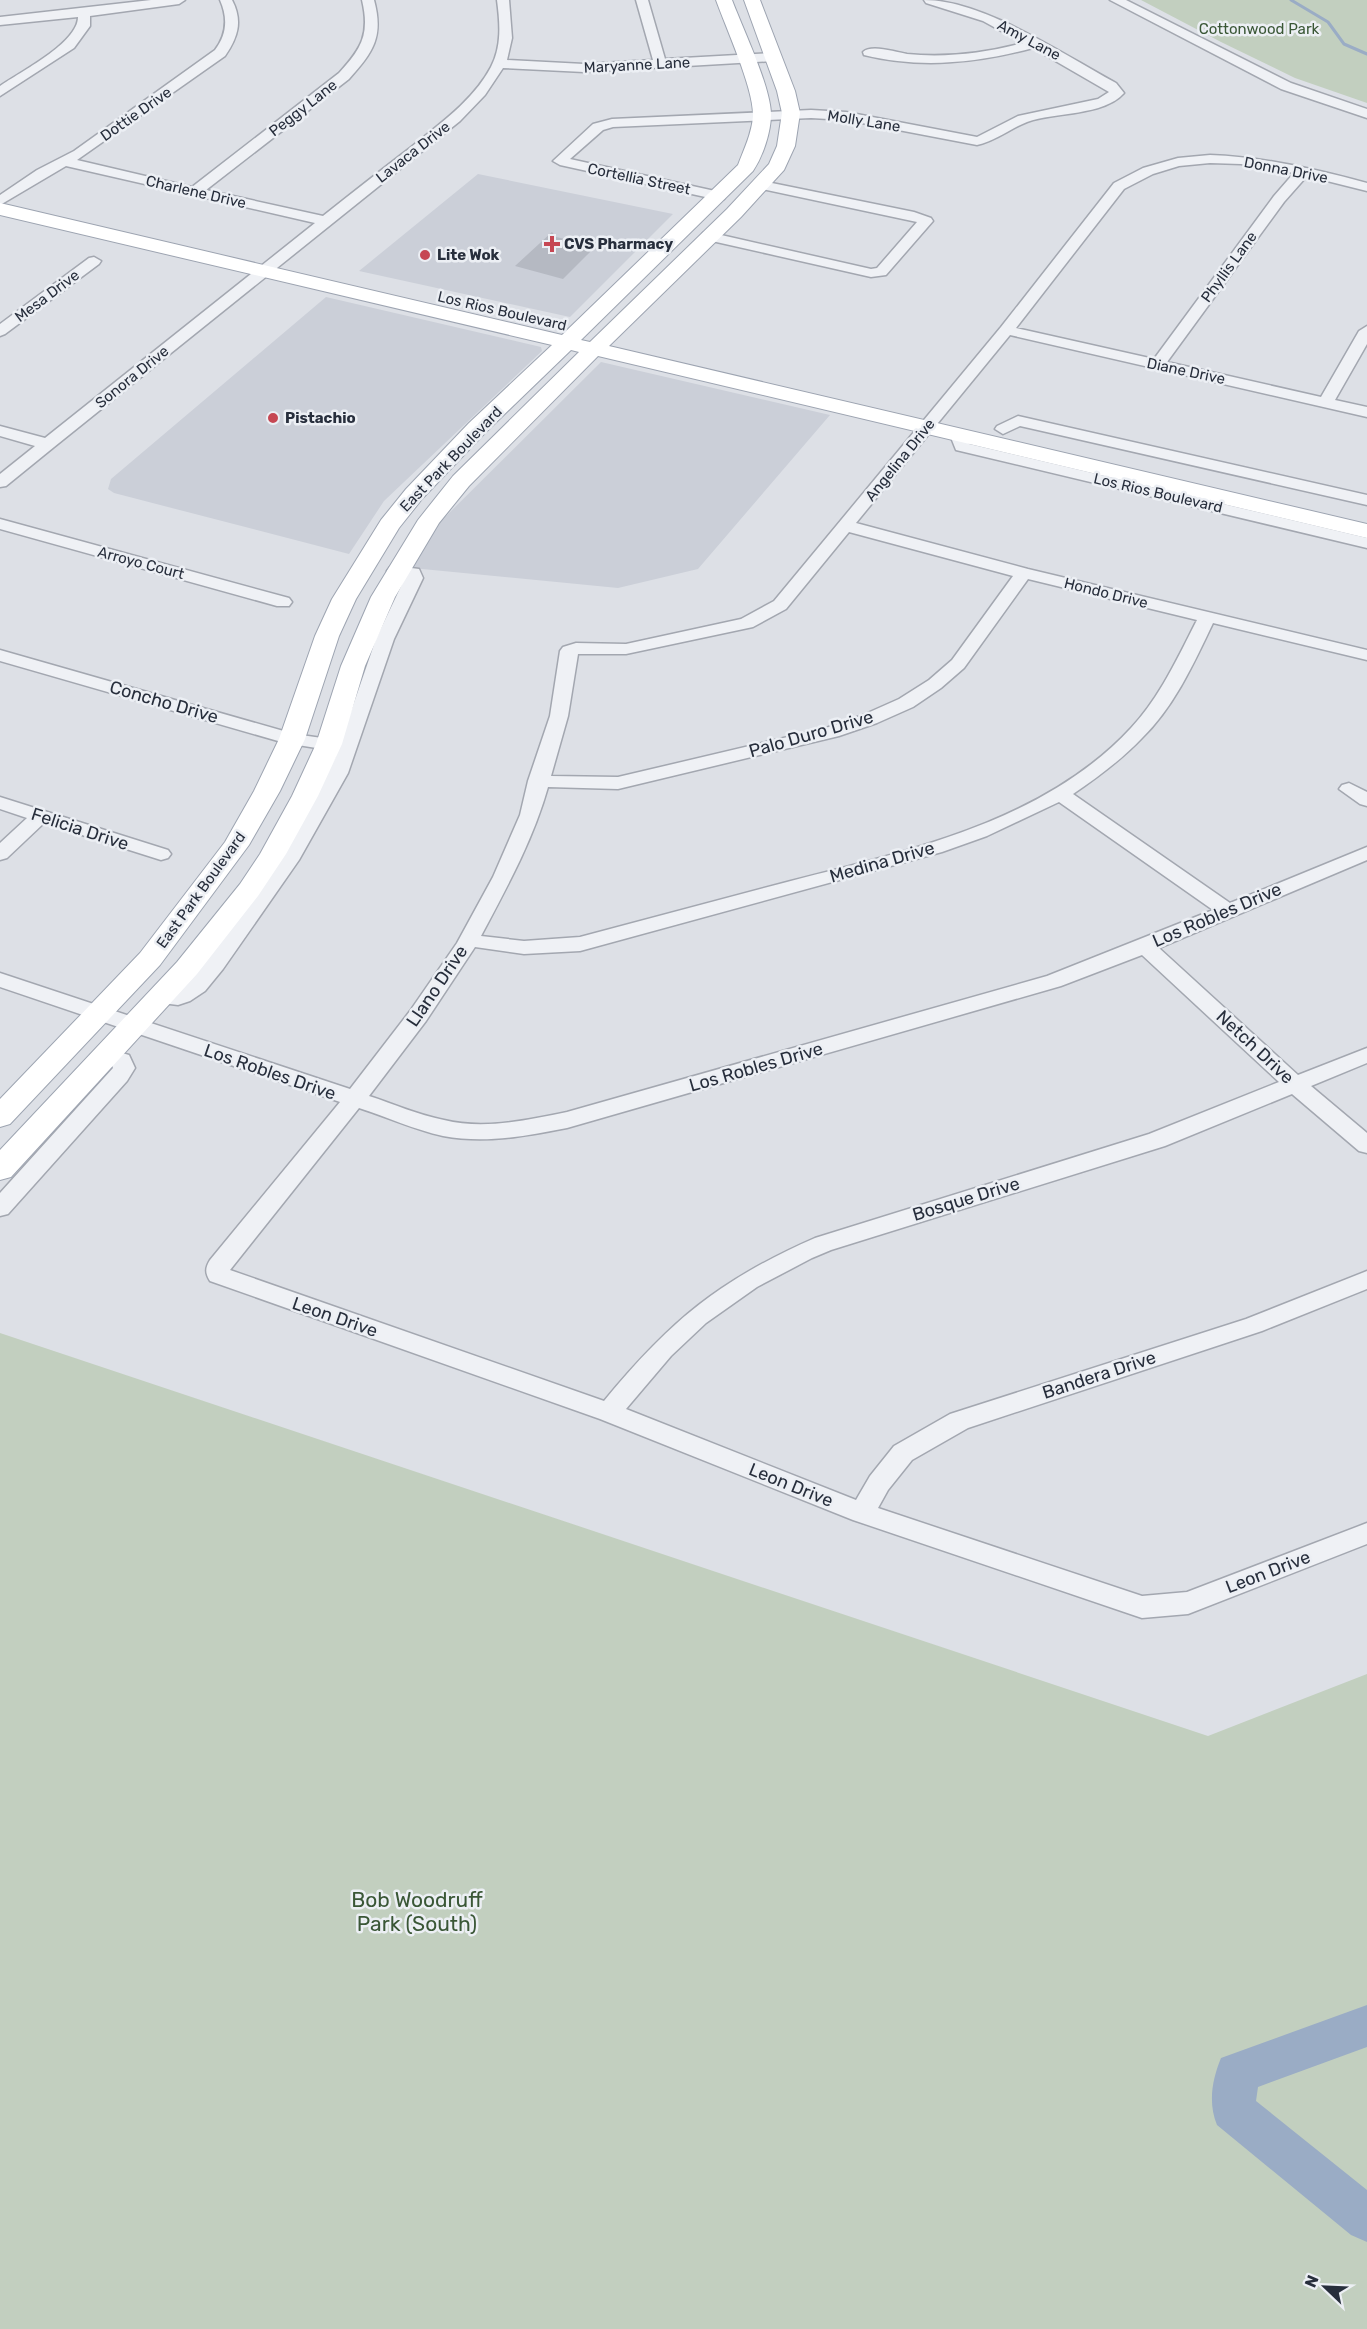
<svg xmlns="http://www.w3.org/2000/svg" width="1367" height="2329" font-family="Rubik,sans-serif">
	<style>
		.built { fill: #cbcfd8 }
		.green { fill: #c2cfbf }
		.lines { fill: none; stroke-linecap: round; stroke-linejoin: round }
		.stream { stroke: #9aacc5; stroke-width: 3 }
		.river { fill: #9aacc5; fill-rule: evenodd }
		.building { fill: #b5b9c2 }
		.minor-casing { stroke: #a3a7b0; stroke-width: 3 }
		.major-casing { stroke: #9da4b1; stroke-width: 2 }
		.minor { fill: #eff1f5; fill-rule: evenodd }
		.major { fill: #fff; fill-rule: evenodd }
		.poi-dot { fill: #c64753; stroke: #eceff4; stroke-width: 2 }
		.labels { text-anchor: middle; stroke-width: 5; stroke-linejoin: round; paint-order: stroke }
		.far-park-label { font-size: 15px; fill: #3a5736; stroke: #eceff4 }
		.far-street-label { font-size: 15px; fill: #272e3c; stroke: #eceff4 }
		.far-poi-label { font-size: 15px; font-weight: bold; fill: #272e3c; stroke: #eceff4; text-anchor: start }
		.street-label { font-size: 18px; fill: #272e3c; stroke: #eceff4 }
		.near-park-label { font-size: 21px; fill: #3a5736; stroke: #eceff4 }
	</style>
	<rect width="100%" height="100%" fill="#dde0e6"/>
	<path class="built" d="M 478,174 L 673,214 L 570,317 L 359,271 Z
		M 326,297 L 541,347 L 542,351 L 384,501 L 349,554 L 114,493 L 108,489 L 111,479 Z
		M 601,362 L 830,415 L 698,569 L 618,588 L 412,568 L 440,522 Z"/>
	<path class="green" d="M 1141,0 L 1367,0 L 1367,103 L 1295,78 L 1221,42 Z
		M 0,1333 L 1208,1736 L 1367,1674 L 1367,2329 L 0,2329 Z"/>
	<g class="lines">
		<path class="stream" d="M 1291,0 L 1328,22 L 1344,44 L 1367,54"/>
		<path class="river" d="M 1367,2005 L 1367,2047 L 1258,2087 L 1256,2101 L 1367,2190 L 1367,2242 L 1351,2235 L 1217,2125 C 1208,2103 1212,2080 1221,2058 Z"/>
	</g>
	<path class="building" d="M 552,232 L 556,237 L 596,246 L 563,279 L 515,266 Z"/>
	<g class="lines">
		<defs>
			<path id="minor" d="M 151,0 L 185,0 L 179,4 L 90,16 L 90,26 L 74,48 L 0,96 L 0,86 C 20,72 78,43 78,17 L 0,25 L 0,17 Z
				M 220,0 L 232,0 C 243,21 238,37 225,56 L 77,160 L 192,187 L 339,73 C 362,48 370,34 362,0 L 374,0 C 384,37 373,52 349,79 L 206,190 L 323,216 C 352,193 381,170 410,148 C 438,125 473,101 491,67 C 502,46 500,23 497,0 L 509,0 L 512,38 L 507,60 L 584,64 L 653,60 L 636,0 L 648,0 L 665,59 L 773,53 L 780,57 L 773,61 L 584,72 L 503,68 L 485,95 L 460,121 L 54,447 L 6,486 L 0,487 L 0,474 L 35,446 L 0,436 L 0,426 L 45,438 L 315,223 L 66,166 L 0,205 L 0,195 L 37,170 L 74,151 L 215,50 C 227,34 228,18 220,0 Z
				M 924,0 C 984,0 1062,54 1116,83 L 1124,93 C 1104,116 1055,112 1027,122 C 1009,129 996,141 977,145 L 846,120 L 811,118 L 613,127 L 603,130 L 570,159 L 724,193 L 726,196 L 724,199 L 719,200 L 560,165 L 553,161 L 593,124 L 612,119 L 811,110 L 846,112 L 977,137 L 1018,116 L 1098,99 L 1109,92 L 1033,48 C 977,63 921,69 864,55 L 863,52 C 871,44 896,52 907,54 C 946,58 985,53 1023,43 L 983,21 L 926,3 Z
				M 1110,0 L 1126,0 L 1291,83 L 1367,109 L 1367,118 L 1281,89 Z
				M 1210,155 C 1264,157 1315,169 1367,183 L 1367,191 L 1307,176 L 1284,202 L 1167,362 L 1321,397 L 1359,331 L 1367,326 L 1367,344 L 1335,400 L 1367,407 L 1367,417 L 1010,335 L 856,523 L 1028,569 L 1367,650 L 1367,660 L 1213,623 C 1194,663 1174,707 1142,738 C 1121,760 1098,777 1073,794 L 1230,903 L 1367,847 L 1367,860 L 1159,948 L 1298,1075 L 1367,1048 L 1367,1063 L 1311,1086 L 1367,1133 L 1367,1153 L 1359,1151 L 1292,1094 L 1165,1146 L 831,1250 L 812,1258 L 757,1287 L 706,1323 L 671,1356 L 626,1409 L 856,1500 L 870,1476 L 894,1446 L 950,1414 L 1246,1319 L 1367,1271 L 1367,1289 L 1262,1331 L 968,1428 L 912,1460 L 888,1490 L 878,1508 L 1142,1596 L 1187,1592 L 1367,1523 L 1367,1544 L 1188,1614 L 1142,1618 L 853,1520 L 600,1419 L 210,1281 C 205,1273 205,1268 210,1260 L 340,1102 L 0,987 L 0,973 L 350,1089 L 410,1011 L 457,943 L 493,877 L 520,815 L 528,781 L 550,716 L 560,651 L 563,647 L 576,643 L 626,644 L 741,619 L 774,601 L 1001,327 L 1114,183 L 1143,168 L 1178,158 ZM 1210,163 L 1241,164 L 1294,173 L 1274,196 L 1154,359 L 1016,328 L 1124,189 L 1153,174 L 1179,166 ZM 849,532 L 1013,576 L 952,660 L 929,680 L 899,699 L 863,715 L 826,728 L 618,777 L 551,776 L 568,716 L 578,654 L 626,654 L 753,627 L 786,609 ZM 1028,579 L 1197,620 C 1178,657 1160,697 1131,728 C 1043,823 906,851 787,882 C 718,900 649,919 580,937 L 524,941 L 481,936 C 507,887 533,840 548,787 L 618,789 L 839,736 L 877,723 L 913,707 L 941,688 L 964,668 ZM 1059,802 L 1213,910 L 1047,976 L 567,1112 C 527,1120 484,1130 444,1120 C 418,1115 394,1104 369,1096 L 426,1021 L 475,947 L 524,954 L 580,951 L 942,852 L 987,836 ZM 1142,955 L 1279,1082 L 1149,1134 L 815,1238 C 719,1280 670,1321 604,1401 L 230,1270 L 359,1108 C 387,1117 415,1130 443,1136 C 485,1144 526,1136 567,1128 L 1061,986 Z
				M 762,181 L 914,212 L 931,218 L 933,221 L 886,275 L 871,277 L 703,239 L 701,236 L 703,233 L 708,232 L 871,269 L 877,268 L 917,222 L 757,188 L 755,185 L 757,182 Z
				M 94,257 L 101,261 L 99,264 L 5,334 L 0,336 L 0,324 L 89,258 Z
				M 1018,416 L 1367,495 L 1367,505 L 1029,428 L 1020,426 L 1003,434 L 995,429 L 997,426 Z
				M 958,430 L 964,432 L 969,444 L 1367,538 L 1367,548 L 956,450 L 950,435 Z
				M 0,519 L 289,598 L 292,602 L 289,606 L 277,606 L 0,529 Z
				M 396,566 L 419,569 L 423,578 L 394,639 L 348,773 L 299,860 L 223,969 L 205,991 L 190,1001 L 178,1005 L 154,1002 L 150,997 L 154,992 L 175,991 L 196,974 L 254,897 L 293,839 L 335,758 L 376,639 L 405,578 L 390,575 L 387,571 L 390,567 Z
				M 0,650 L 294,734 L 336,740 L 338,744 L 336,748 L 329,750 L 285,743 L 0,661 Z
				M 1349,783 L 1367,792 L 1367,806 L 1360,804 L 1339,789 L 1342,785 Z
				M 0,797 L 168,850 L 171,854 L 168,858 L 161,860 L 44,823 L 7,858 L 0,860 L 0,843 L 27,818 L 0,809 Z
				M 105,1048 L 129,1055 L 135,1068 L 127,1081 L 8,1214 L 0,1216 L 0,1193 L 113,1068 L 112,1065 L 97,1060 L 94,1055 L 97,1050 Z"/>
			<path id="major" d="M 716,0 L 732,0 C 743,29 770,85 771,114 C 771,132 763,156 753,171 L 581,340 L 590,342 L 727,209 L 769,164 L 777,146 L 782,113 L 777,91 L 744,0 L 760,0 L 795,91 L 800,113 L 795,146 L 784,170 L 741,217 L 609,346 L 1367,524 L 1367,538 L 598,356 L 469,486 L 439,523 L 395,597 L 365,666 L 342,744 L 318,796 L 286,854 L 258,896 L 197,974 L 11,1177 L 0,1180 L 0,1150 L 177,962 L 240,884 L 260,854 L 292,796 L 316,744 L 341,666 L 371,597 L 418,520 L 453,476 L 579,352 L 571,350 L 485,433 L 422,499 L 399,528 L 356,599 L 339,636 L 305,739 L 280,791 L 249,845 L 160,965 L 10,1124 L 0,1127 L 0,1099 L 140,953 L 225,842 L 254,791 L 279,739 L 315,636 L 332,599 L 381,520 L 406,489 L 469,423 L 552,345 L 0,215 L 0,203 L 562,335 L 738,165 C 744,149 752,133 753,116 C 754,89 726,28 716,0 Z"/>
		</defs>
		<use href="#minor" class="minor-casing"/>
		<use href="#major" class="major-casing"/>
		<use href="#minor" class="minor"/>
		<use href="#major" class="major"/>
	</g>
	<g class="poi-dot">
		<path d="M549 235h6v6h6v6h-6v6h-6v-6h-6v-6h6z"/>
		<circle cx="425" cy="255" r="6"/>
		<circle cx="273" cy="418" r="6"/>
	</g>
	<g class="labels">
		<g class="far-park-label">
			<text x="1259" y="34">Cottonwood Park</text>
		</g>
		<g class="far-street-label">
			<text transform="translate(1029 40) rotate(28)" y="5">Amy Lane</text>
			<text transform="translate(637 65) rotate(-3)" y="5">Maryanne Lane</text>
			<text transform="translate(303 108) rotate(-38)" y="5">Peggy Lane</text>
			<text transform="translate(136 114) rotate(-35)" y="5">Dottie Drive</text>
			<text transform="translate(864 121) rotate(9)" y="5">Molly Lane</text>
			<text transform="translate(413 152) rotate(-38)" y="5">Lavaca Drive</text>
			<text transform="translate(1286 170) rotate(11)" y="5">Donna Drive</text>
			<text transform="translate(639 179) rotate(12)" y="5">Cortellia Street</text>
			<text transform="translate(196 192) rotate(13)" y="5">Charlene Drive</text>
			<text transform="translate(1229 267) rotate(-54)" y="5">Phyllis Lane</text>
			<text transform="translate(47 296) rotate(-37)" y="5">Mesa Drive</text>
			<text transform="translate(502 311) rotate(13)" y="5">Los Rios Boulevard</text>
			<text transform="translate(1186 371) rotate(12)" y="5">Diane Drive</text>
			<text transform="translate(132 377) rotate(-39)" y="5">Sonora Drive</text>
			<text transform="translate(451 459) rotate(-46)" y="5">East Park Boulevard</text>
			<text transform="translate(900 460) rotate(-51)" y="5">Angelina Drive</text>
			<text transform="translate(1158 493) rotate(13)" y="5">Los Rios Boulevard</text>
			<text transform="translate(141 563) rotate(15)" y="5">Arroyo Court</text>
			<text transform="translate(1106 593) rotate(14)" y="5">Hondo Drive</text>
			<text transform="translate(201 890) rotate(-54)" y="5">East Park Boulevard</text>
		</g>
		<g class="far-poi-label">
			<text x="564" y="249">CVS Pharmacy</text>
			<text x="437" y="260">Lite Wok</text>
			<text x="285" y="423">Pistachio</text>
		</g>
		<g class="street-label">
			<text transform="translate(164 702) rotate(16)" y="6">Concho Drive</text>
			<text transform="translate(811 734) rotate(-16)" y="6">Palo Duro Drive</text>
			<text transform="translate(80 829) rotate(18)" y="6">Felicia Drive</text>
			<text transform="translate(882 862) rotate(-16)" y="6">Medina Drive</text>
			<text transform="translate(1217 915) rotate(-23)" y="6">Los Robles Drive</text>
			<text transform="translate(437 986) rotate(-56)" y="6">Llano Drive</text>
			<text transform="translate(1255 1047) rotate(43)" y="6">Netch Drive</text>
			<text transform="translate(756 1067) rotate(-16)" y="6">Los Robles Drive</text>
			<text transform="translate(270 1072) rotate(19)" y="6">Los Robles Drive</text>
			<text transform="translate(966 1199) rotate(-17)" y="6">Bosque Drive</text>
			<text transform="translate(335 1317) rotate(19)" y="6">Leon Drive</text>
			<text transform="translate(1099 1375) rotate(-18)" y="6">Bandera Drive</text>
			<text transform="translate(791 1485) rotate(22)" y="6">Leon Drive</text>
			<text transform="translate(1268 1572) rotate(-21)" y="6">Leon Drive</text>
		</g>
		<g class="near-park-label">
			<text x="417" y="1907">Bob Woodruff<tspan x="417" dy="24">Park (South)</tspan></text>
		</g>
	</g>
	<g transform="translate(1325 2287) rotate(293)" stroke="#eceff4" stroke-width="4.5" paint-order="stroke">
	<path d="M0-4.5L10 22L0 15L-10 22Z" fill="#272e3c"/>
	<text y="-9" font-size="16" font-weight="bold" text-anchor="middle" fill="#272e3c">N</text>
	</g>
</svg>
